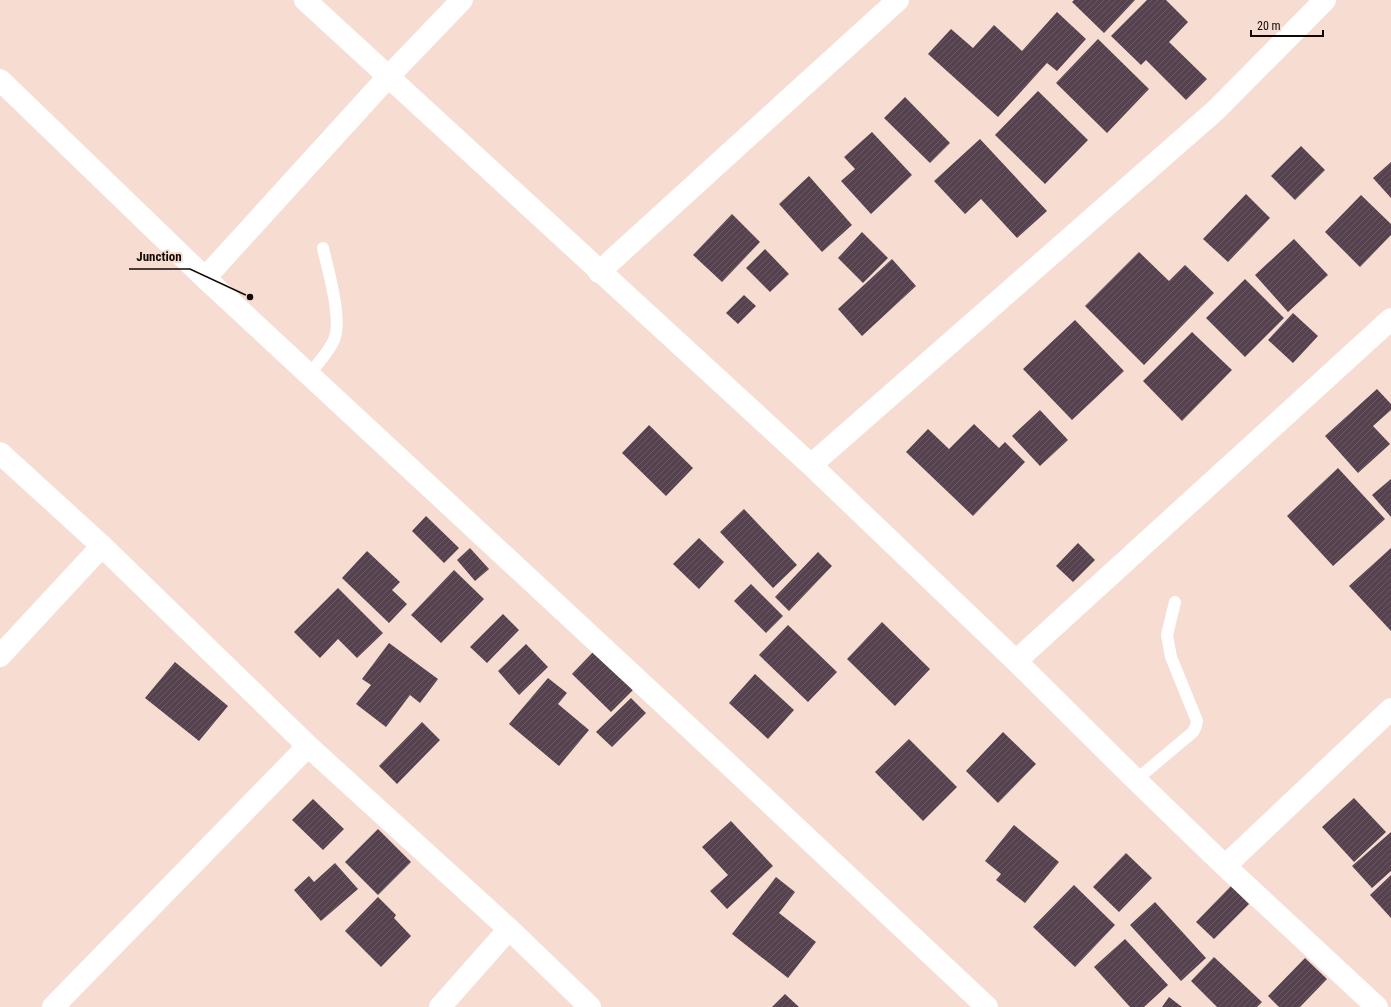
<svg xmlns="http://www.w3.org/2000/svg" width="1391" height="1007" font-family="'Roboto Condensed',sans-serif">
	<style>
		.building { fill: url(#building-hatch) }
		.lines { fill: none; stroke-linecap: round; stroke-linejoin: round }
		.service { stroke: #fff; stroke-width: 12 }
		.minor { stroke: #fff; stroke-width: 22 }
		.leader { fill: none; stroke: #120906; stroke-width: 1.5 }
		.callout-dot { fill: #120906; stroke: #f6dcd1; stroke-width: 1.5 }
		.callout-label { font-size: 13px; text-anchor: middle; font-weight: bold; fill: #120906; stroke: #f6dcd1; stroke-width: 4; stroke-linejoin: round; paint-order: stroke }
	</style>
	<defs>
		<pattern id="building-hatch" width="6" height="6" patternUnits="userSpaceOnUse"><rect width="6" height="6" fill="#56424e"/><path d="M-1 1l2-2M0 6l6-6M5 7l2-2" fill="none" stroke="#6a5962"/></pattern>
	</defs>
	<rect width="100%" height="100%" fill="#f6dcd1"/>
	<path class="building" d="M 1074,0 L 1135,0 L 1104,33 L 1072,2 Z
		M 1147,0 L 1166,0 L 1188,22 L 1169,42 L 1207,79 L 1186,100 L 1146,60 L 1141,65 L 1111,36 Z
		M 1057,12 L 1086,39 L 1057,71 L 1047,63 L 998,117 L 928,54 L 951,29 L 973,48 L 994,25 L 1022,51 Z
		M 1098,39 L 1149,89 L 1107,133 L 1056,83 Z
		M 1038,91 L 1088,140 L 1045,184 L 995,135 Z
		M 905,97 L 950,143 L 930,163 L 884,118 Z
		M 872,132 L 912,175 L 871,214 L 841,181 L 855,169 L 844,157 Z
		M 980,139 L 1047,211 L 1017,238 L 981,199 L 965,214 L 934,181 Z
		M 1301,146 L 1325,170 L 1295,200 L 1271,176 Z
		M 1391,162 L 1391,198 L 1373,178 Z
		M 809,176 L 852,225 L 822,252 L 779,204 Z
		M 1246,194 L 1270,218 L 1228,262 L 1203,239 Z
		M 1361,195 L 1391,224 L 1391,235 L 1360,267 L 1325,232 Z
		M 732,214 L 760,242 L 722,282 L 693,255 Z
		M 862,232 L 888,258 L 863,283 L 838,258 Z
		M 1294,239 L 1328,275 L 1288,312 L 1255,275 Z
		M 765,249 L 789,274 L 770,292 L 746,268 Z
		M 1139,252 L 1169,281 L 1185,265 L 1214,293 L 1144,365 L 1085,306 Z
		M 892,259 L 916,286 L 862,336 L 838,309 Z
		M 1245,279 L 1284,318 L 1245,357 L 1206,318 Z
		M 744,295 L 756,306 L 738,324 L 726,313 Z
		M 1293,313 L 1318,336 L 1293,363 L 1268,340 Z
		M 1075,320 L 1124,371 L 1072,420 L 1023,369 Z
		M 1192,332 L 1232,370 L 1182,421 L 1143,381 Z
		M 1377,389 L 1391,404 L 1391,410 L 1373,426 L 1390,444 L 1358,473 L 1325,436 Z
		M 1040,410 L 1068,440 L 1040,466 L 1012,436 Z
		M 974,424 L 999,448 L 1005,442 L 1025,462 L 973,516 L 906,452 L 928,429 L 949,449 Z
		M 649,425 L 693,468 L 666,496 L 622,453 Z
		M 1338,468 L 1385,519 L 1333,566 L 1287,516 Z
		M 1391,479 L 1391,517 L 1372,495 Z
		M 744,509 L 797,565 L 773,588 L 720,532 Z
		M 426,516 L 459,548 L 444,563 L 412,531 Z
		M 699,538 L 724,562 L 699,589 L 673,564 Z
		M 1078,543 L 1095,560 L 1073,582 L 1056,566 Z
		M 470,548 L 489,569 L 475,581 L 457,560 Z
		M 1391,548 L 1391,631 L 1349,586 Z
		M 367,551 L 400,582 L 392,590 L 407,604 L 389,623 L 342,578 Z
		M 818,552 L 832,566 L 789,611 L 775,597 Z
		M 454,570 L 484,599 L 441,643 L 411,615 Z
		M 751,584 L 783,616 L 766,633 L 734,601 Z
		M 338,588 L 383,633 L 357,658 L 338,639 L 320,658 L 294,632 Z
		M 503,614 L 519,630 L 487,663 L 470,647 Z
		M 882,622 L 930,669 L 895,706 L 847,659 Z
		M 788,625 L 837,672 L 808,702 L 759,655 Z
		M 389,643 L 438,679 L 420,703 L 410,695 L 386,727 L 356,704 L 371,685 L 362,679 Z
		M 526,644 L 548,667 L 519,695 L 498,671 Z
		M 594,651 L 633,690 L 611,712 L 572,674 Z
		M 175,662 L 228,706 L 199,741 L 145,698 Z
		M 755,674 L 794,710 L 768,739 L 729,703 Z
		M 548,678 L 567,693 L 558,704 L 589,730 L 559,766 L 509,724 Z
		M 631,698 L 646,713 L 612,747 L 596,732 Z
		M 422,722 L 440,740 L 397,784 L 379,766 Z
		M 1003,732 L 1036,764 L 998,803 L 966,771 Z
		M 909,739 L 957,787 L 923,821 L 875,772 Z
		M 1354,798 L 1386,832 L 1354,862 L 1322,827 Z
		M 313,799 L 344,829 L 323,850 L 292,820 Z
		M 731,821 L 773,866 L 727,909 L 710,891 L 728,875 L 702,847 Z
		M 1014,825 L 1059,862 L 1025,903 L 996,880 L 1001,874 L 985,861 Z
		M 378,829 L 411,862 L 378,895 L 345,862 Z
		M 1391,832 L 1391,871 L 1372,888 L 1352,866 Z
		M 1126,853 L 1152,878 L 1119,912 L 1093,887 Z
		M 335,863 L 358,889 L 321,921 L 294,890 L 309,876 L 314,882 Z
		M 1391,875 L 1391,918 L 1370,895 Z
		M 776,877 L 795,892 L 779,913 L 816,942 L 788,978 L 732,934 Z
		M 1074,885 L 1115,925 L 1075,967 L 1033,927 Z
		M 1231,886 L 1249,904 L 1214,939 L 1196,922 Z
		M 378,897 L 396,915 L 394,918 L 411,936 L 381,967 L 345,931 Z
		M 1155,902 L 1206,958 L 1181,981 L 1130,925 Z
		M 1125,939 L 1168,985 L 1144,1007 L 1130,1007 L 1094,967 Z
		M 1214,957 L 1262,1002 L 1257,1007 L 1217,1007 L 1191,981 Z
		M 1305,958 L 1327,979 L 1300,1007 L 1279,1007 L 1268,996 Z
		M 785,994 L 799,1007 L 772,1007 Z
		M 1169,997 L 1182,1007 L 1162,1007 Z"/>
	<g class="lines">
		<path class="service" d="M 309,375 C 317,364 327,354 333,342 C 344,323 328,271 323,248
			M 1136,780 L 1193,732 L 1196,726 L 1197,721 L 1171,657 L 1167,635 L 1175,602"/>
		<path class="minor" d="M 305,0 L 811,465 L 1016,661 L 1136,780 L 1225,866 L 1377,1007
			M 0,80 L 205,278 L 723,759 L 987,1007
			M 599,272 L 898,0
			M 205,278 L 388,77 L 462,0
			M 0,453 L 102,546 L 308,746 L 509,929 L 590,1007
			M 811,465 L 1216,110 L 1325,0
			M 0,656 L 102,546
			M 1016,661 L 1391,319
			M 1225,866 L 1391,709
			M 53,1007 L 308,746
			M 440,1007 L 509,929"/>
	</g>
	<path class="leader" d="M250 297L190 269H129"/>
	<circle class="callout-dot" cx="250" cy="297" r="4"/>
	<g class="callout-label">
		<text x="159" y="261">Junction</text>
	</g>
	<path d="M1251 30v6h72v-6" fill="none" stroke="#120906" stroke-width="2"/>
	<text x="1257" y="30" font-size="12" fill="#120906" stroke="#f6dcd1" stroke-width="3" paint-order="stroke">20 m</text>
</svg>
